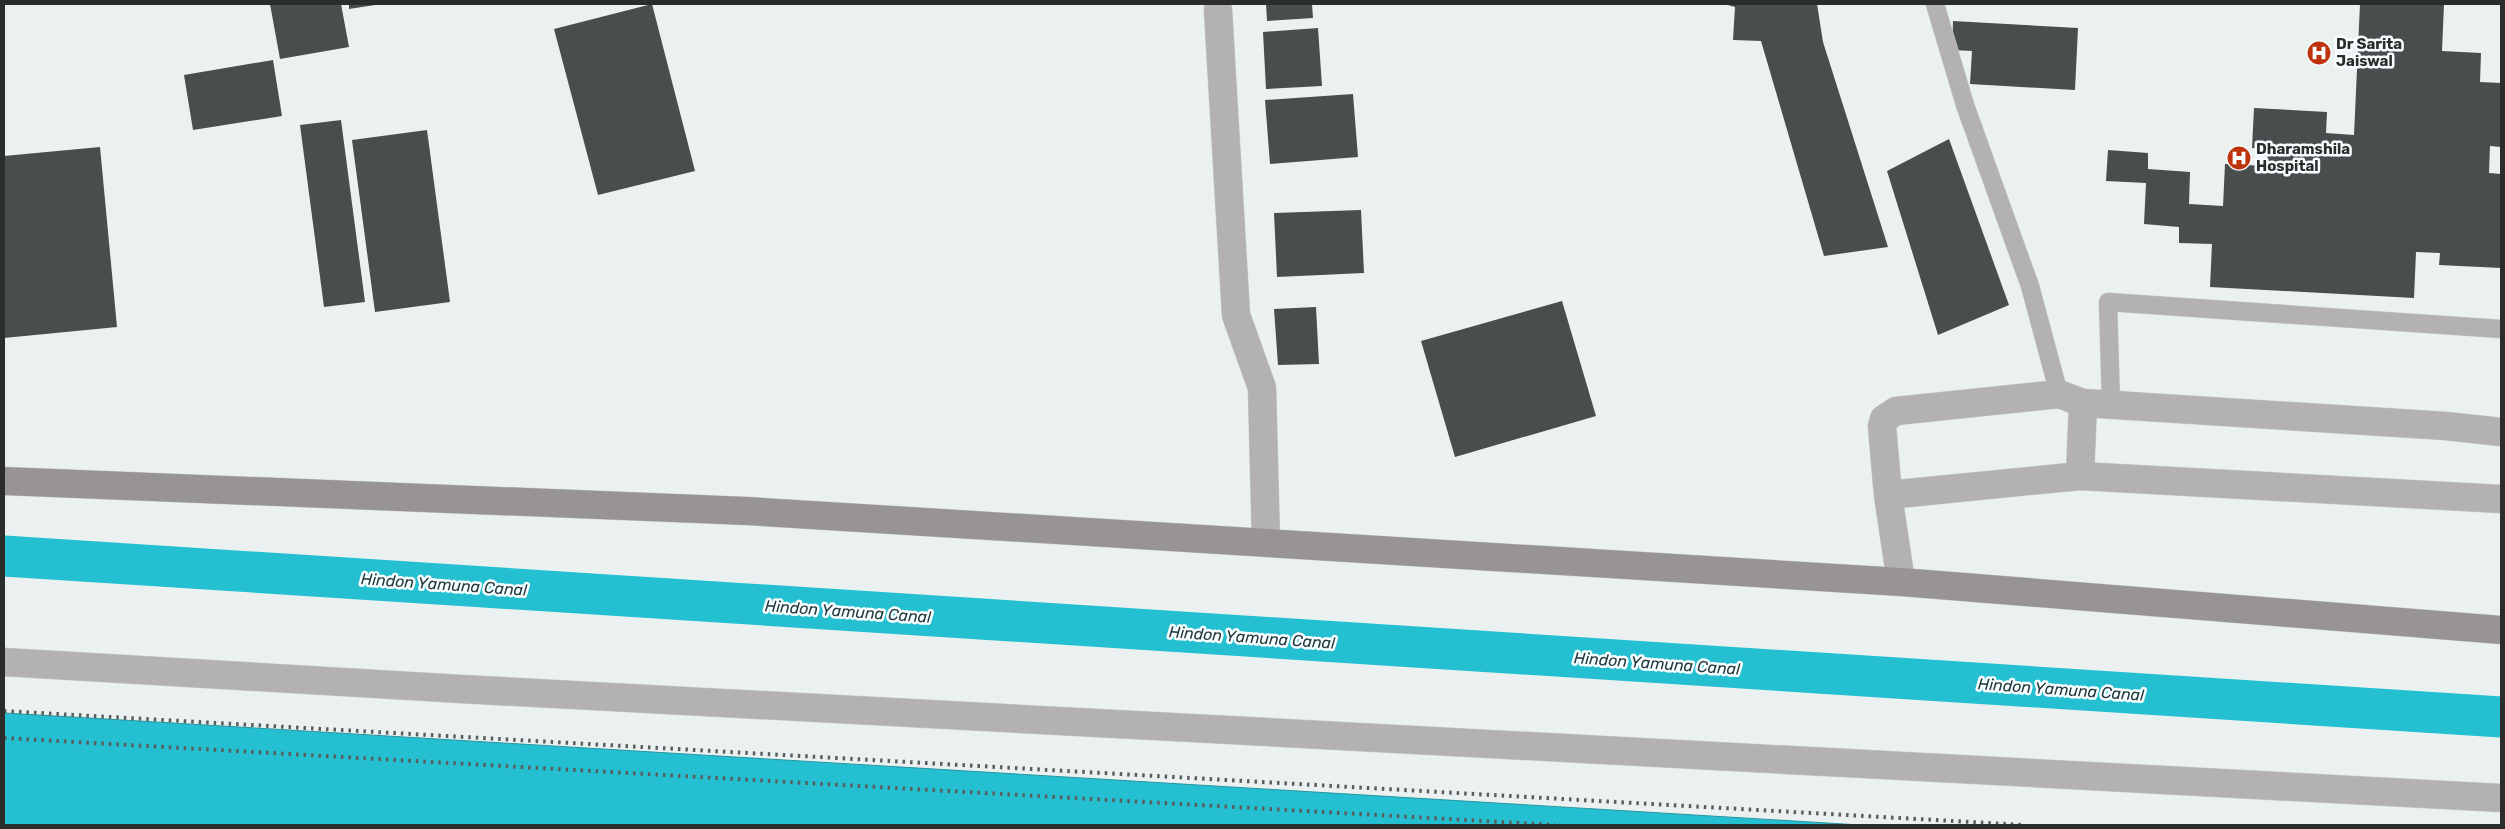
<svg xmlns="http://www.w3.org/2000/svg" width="2505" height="829" font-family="Rubik,sans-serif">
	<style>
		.water { fill: #24c0d1; stroke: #2694a0 }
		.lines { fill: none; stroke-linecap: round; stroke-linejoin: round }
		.canal { stroke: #24c0d1; stroke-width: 41 }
		.building { fill: #484d4e }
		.lane-casing { stroke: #c8cece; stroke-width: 19 }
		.street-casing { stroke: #c8cece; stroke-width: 29 }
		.secondary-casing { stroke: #c8cece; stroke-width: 29 }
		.lane { stroke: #b4b2b1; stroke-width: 18 }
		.street { stroke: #b4b2b1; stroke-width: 28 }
		.secondary { stroke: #979493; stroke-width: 28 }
		.rail { stroke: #5a5d5d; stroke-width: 4; stroke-dasharray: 2.5 5; stroke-linecap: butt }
		.labels { text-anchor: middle; stroke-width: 5; stroke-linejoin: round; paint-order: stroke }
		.poi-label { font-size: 15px; font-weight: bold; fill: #2b2d2d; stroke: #f8feff; text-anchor: start }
		.water-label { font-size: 16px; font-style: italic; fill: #20383b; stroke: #f8feff }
	</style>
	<rect width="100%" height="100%" fill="#ebf1f1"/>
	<path class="water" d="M 4,713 L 156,722 L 1860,825 L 4,825 Z"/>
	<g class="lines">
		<path class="canal" d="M 4,556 L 2501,717"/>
	</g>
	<path class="building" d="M 270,4 L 341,4 L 349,47 L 280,59 Z
		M 349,4 L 375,4 L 375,5 L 349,9 Z
		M 652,4 L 695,171 L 598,195 L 554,29 Z
		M 1266,4 L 1312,4 L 1313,18 L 1267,21 Z
		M 1724,4 L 1817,4 L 1823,42 L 1888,247 L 1824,256 L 1761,41 L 1733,40 L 1735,7 Z
		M 2360,4 L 2444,4 L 2442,51 L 2481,53 L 2480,82 L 2501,83 L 2501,147 L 2490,146 L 2489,173 L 2501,174 L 2501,268 L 2439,265 L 2440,253 L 2416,252 L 2414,298 L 2210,287 L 2212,244 L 2179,243 L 2179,227 L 2144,224 L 2146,183 L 2106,181 L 2108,150 L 2148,153 L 2148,169 L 2190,172 L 2189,204 L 2223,206 L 2225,164 L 2267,166 L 2268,149 L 2252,148 L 2254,108 L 2327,112 L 2326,133 L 2354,135 Z
		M 1953,21 L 2078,28 L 2075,90 L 1970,84 L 1972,51 L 1952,50 Z
		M 1318,28 L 1322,86 L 1266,89 L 1263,32 Z
		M 273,60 L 282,116 L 193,130 L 184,75 Z
		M 1353,94 L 1358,157 L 1270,164 L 1265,100 Z
		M 341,120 L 365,302 L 324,307 L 300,125 Z
		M 427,130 L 450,302 L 375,312 L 352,140 Z
		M 1949,139 L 2009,305 L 1938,335 L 1887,171 Z
		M 100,147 L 117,327 L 4,338 L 4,156 Z
		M 1361,210 L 1364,273 L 1277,277 L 1274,213 Z
		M 1562,301 L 1596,416 L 1455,457 L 1421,341 Z
		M 1316,307 L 1319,364 L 1278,365 L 1274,309 Z"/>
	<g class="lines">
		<defs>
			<path id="lane" d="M 1935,4 L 1965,105 L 2030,286 L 2059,394
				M 2111,405 L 2108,302 L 2501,329"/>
			<path id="street" d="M 1218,10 L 1236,315 L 1262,388 L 1266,543
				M 2501,432 L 2446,426 L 2083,403 L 2059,394 L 1896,411 L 1884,419 L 1882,426 L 1888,495 L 2080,476 L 2501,499
				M 2080,476 L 2083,403
				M 1888,495 L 1901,582
				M 4,662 L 461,689 L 2501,798"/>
			<path id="secondary" d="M 4,481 L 747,511 L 1901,582 L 2501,630"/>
		</defs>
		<use href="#lane" class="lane-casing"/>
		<use href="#street" class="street-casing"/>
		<use href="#secondary" class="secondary-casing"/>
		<use href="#lane" class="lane"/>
		<use href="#street" class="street"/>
		<use href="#secondary" class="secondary"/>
		<path class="rail" d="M 4,711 L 2024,825
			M 4,738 L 1555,825"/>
	</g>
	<defs>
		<symbol id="hospital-disc" viewBox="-11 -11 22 22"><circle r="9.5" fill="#bd330c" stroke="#f8feff"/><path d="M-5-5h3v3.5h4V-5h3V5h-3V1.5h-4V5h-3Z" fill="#fff"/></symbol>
	</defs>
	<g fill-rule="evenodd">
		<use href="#hospital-disc" x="2305" y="39" width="28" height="28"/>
		<use href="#hospital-disc" x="2225" y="144" width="28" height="28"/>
	</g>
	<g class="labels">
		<g class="poi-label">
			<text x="2336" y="49">Dr Sarita<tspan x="2336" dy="17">Jaiswal</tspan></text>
			<text x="2256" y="154">Dharamshila<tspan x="2256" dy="17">Hospital</tspan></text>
		</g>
		<g class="water-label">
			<text transform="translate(444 584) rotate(4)" y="6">Hindon Yamuna Canal</text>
			<text transform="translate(848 611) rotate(4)" y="6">Hindon Yamuna Canal</text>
			<text transform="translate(1252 637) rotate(4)" y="6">Hindon Yamuna Canal</text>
			<text transform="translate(1657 663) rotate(4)" y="6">Hindon Yamuna Canal</text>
			<text transform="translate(2061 689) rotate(4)" y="6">Hindon Yamuna Canal</text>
		</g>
	</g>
	<rect width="2505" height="829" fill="none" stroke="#2b2d2d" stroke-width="10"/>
</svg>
